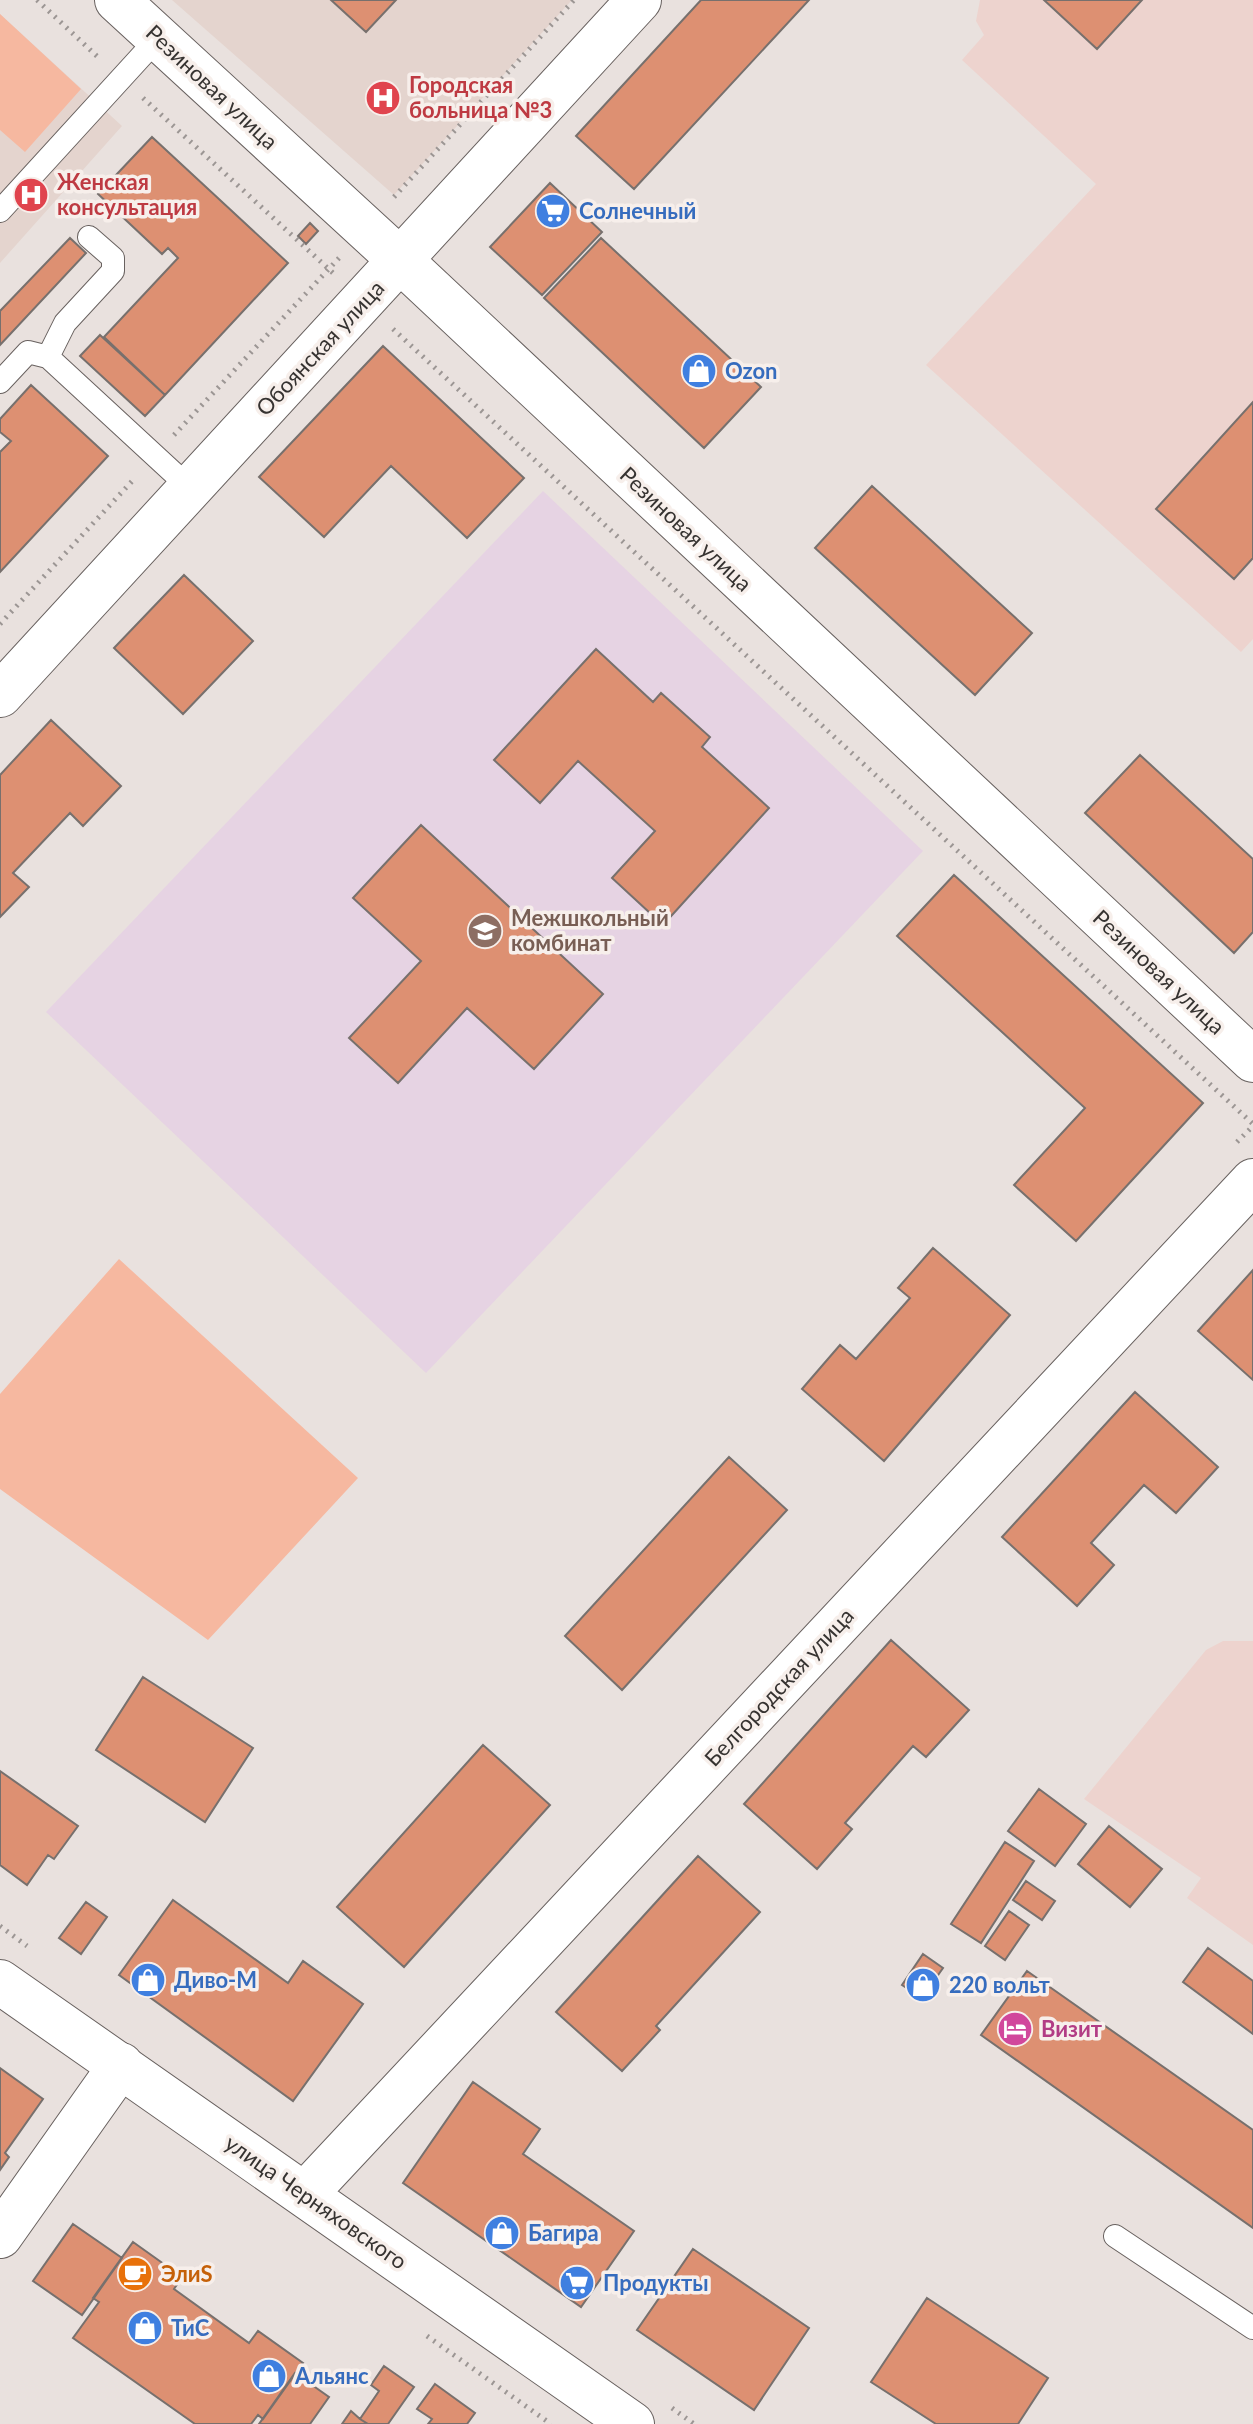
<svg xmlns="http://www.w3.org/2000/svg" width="1253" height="2424" font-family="Lato,sans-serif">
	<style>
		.commercial { fill: #edd3ce }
		.built { fill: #e4d4ce }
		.education { fill: #e6d3e3 }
		.green { fill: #f6b8a0 }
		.building { fill: #dd9072; stroke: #77706d; stroke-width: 2 }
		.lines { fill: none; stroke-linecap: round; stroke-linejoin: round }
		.lane-casing { stroke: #68615f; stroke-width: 24 }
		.street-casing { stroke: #68615f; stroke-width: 46 }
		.secondary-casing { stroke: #68615f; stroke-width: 46 }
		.path { stroke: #9c9694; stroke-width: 5; stroke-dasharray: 2 6; stroke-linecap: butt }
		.lane { stroke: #fff; stroke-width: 22 }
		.street { stroke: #fff; stroke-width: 44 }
		.secondary { stroke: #fff; stroke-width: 44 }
		.labels { text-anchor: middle; stroke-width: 7; stroke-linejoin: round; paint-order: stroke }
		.health-label { font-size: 22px; font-weight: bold; fill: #be3a42; stroke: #f7efeb; text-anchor: start }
		.street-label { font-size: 22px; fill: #363331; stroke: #f7efeb }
		.shop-label { font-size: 22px; font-weight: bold; fill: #366cbe; stroke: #f7efeb; text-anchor: start }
		.education-label { font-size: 22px; font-weight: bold; fill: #785e54; stroke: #f7efeb; text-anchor: start }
		.hotel-label { font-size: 22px; font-weight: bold; fill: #b23c85; stroke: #f7efeb; text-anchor: start }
		.food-label { font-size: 22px; font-weight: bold; fill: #c56008; stroke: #f7efeb; text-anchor: start }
	</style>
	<rect width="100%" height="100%" fill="#e9e1de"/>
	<path class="commercial" d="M 980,0 L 1253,0 L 1253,639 L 1241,652 L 926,365 L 1096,184 L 962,60 L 984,35 L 976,21 Z
		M 1223,1641 L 1253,1641 L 1253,1945 L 1187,1898 L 1201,1878 L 1084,1799 L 1206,1650 Z"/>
	<path class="built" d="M 172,0 L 572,0 L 394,195 Z
		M 0,14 L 122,126 L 0,263 Z"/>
	<path class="education" d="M 543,491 L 923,851 L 426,1373 L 46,1012 Z"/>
	<path class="green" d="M 0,14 L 81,89 L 25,152 L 0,130 Z
		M 119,1259 L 358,1478 L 208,1640 L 0,1489 L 0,1394 Z"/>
	<path class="building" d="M 331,0 L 396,0 L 366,32 Z
		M 701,0 L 809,0 L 634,189 L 576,136 Z
		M 1044,0 L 1142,0 L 1097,49 Z
		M 152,137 L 288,263 L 165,395 L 104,337 L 178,258 L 168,248 L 162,254 L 98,194 Z
		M 550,183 L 602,232 L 542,295 L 490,247 Z
		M 310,223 L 318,231 L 306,244 L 298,236 Z
		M 70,238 L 86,253 L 0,345 L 0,311 Z
		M 601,238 L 761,387 L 704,448 L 544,298 Z
		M 100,335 L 165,395 L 145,416 L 80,356 Z
		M 383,346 L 524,478 L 467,538 L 391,466 L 324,537 L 259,477 Z
		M 31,385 L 108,456 L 0,572 L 0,452 L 11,441 L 0,432 L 0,419 Z
		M 1253,402 L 1253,558 L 1234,579 L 1156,509 Z
		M 872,486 L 1032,633 L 975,695 L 815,548 Z
		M 184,575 L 253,641 L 183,714 L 114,648 Z
		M 596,649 L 653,702 L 661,693 L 710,737 L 702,747 L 769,808 L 663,925 L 612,878 L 655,831 L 578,761 L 540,803 L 494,760 Z
		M 51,720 L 121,786 L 83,826 L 70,813 L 13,873 L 29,887 L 0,917 L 0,775 Z
		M 1140,755 L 1253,859 L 1253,932 L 1234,953 L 1085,813 Z
		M 421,825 L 603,994 L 534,1069 L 467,1008 L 398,1083 L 349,1038 L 421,961 L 353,898 Z
		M 954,875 L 1203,1103 L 1076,1241 L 1014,1185 L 1085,1108 L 897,936 Z
		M 933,1248 L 1010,1315 L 884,1461 L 802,1389 L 840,1345 L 856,1359 L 910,1298 L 898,1288 Z
		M 1253,1270 L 1253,1380 L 1198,1331 Z
		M 1135,1392 L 1218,1467 L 1176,1513 L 1144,1485 L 1091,1543 L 1114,1565 L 1077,1606 L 1002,1537 Z
		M 729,1457 L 787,1510 L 622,1690 L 565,1636 Z
		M 891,1640 L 969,1710 L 926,1757 L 913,1746 L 845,1823 L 852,1829 L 817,1869 L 744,1804 Z
		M 143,1677 L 253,1748 L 205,1822 L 96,1750 Z
		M 483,1745 L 550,1805 L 404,1967 L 337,1907 Z
		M 0,1771 L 78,1826 L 54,1859 L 48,1855 L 27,1885 L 0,1865 Z
		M 1039,1789 L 1086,1824 L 1055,1866 L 1008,1831 Z
		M 1109,1826 L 1162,1869 L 1130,1907 L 1078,1864 Z
		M 1005,1842 L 1034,1861 L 981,1943 L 951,1924 Z
		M 698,1856 L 760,1912 L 656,2026 L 660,2030 L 622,2071 L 556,2012 Z
		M 1026,1881 L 1055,1901 L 1042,1920 L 1013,1900 Z
		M 173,1900 L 288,1983 L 303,1961 L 363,2004 L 293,2101 L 119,1975 Z
		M 86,1902 L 107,1917 L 81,1954 L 59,1938 Z
		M 1009,1911 L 1029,1925 L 1005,1960 L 985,1946 Z
		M 1208,1948 L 1253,1981 L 1253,2034 L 1183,1982 Z
		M 923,1954 L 943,1968 L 922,1998 L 902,1985 Z
		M 1027,1971 L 1253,2130 L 1253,2228 L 981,2035 Z
		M 0,2068 L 43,2099 L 5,2153 L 9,2157 L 0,2170 Z
		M 473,2082 L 540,2129 L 523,2154 L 634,2231 L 581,2307 L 403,2183 Z
		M 73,2224 L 122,2258 L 82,2315 L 33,2281 Z
		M 133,2242 L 182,2277 L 174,2289 L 249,2343 L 258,2331 L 303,2363 L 263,2419 L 258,2415 L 251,2424 L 195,2424 L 73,2338 L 99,2302 L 93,2298 Z
		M 693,2249 L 809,2328 L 754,2410 L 637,2330 Z
		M 927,2298 L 1048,2378 L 1018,2424 L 936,2424 L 871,2382 Z
		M 384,2366 L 414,2387 L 388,2424 L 368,2424 L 360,2419 L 379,2391 L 371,2385 Z
		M 295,2373 L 329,2397 L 310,2424 L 259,2424 Z
		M 435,2384 L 475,2413 L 467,2424 L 428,2424 L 432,2419 L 417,2409 Z
		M 351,2411 L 360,2419 L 368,2424 L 342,2424 Z"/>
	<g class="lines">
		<defs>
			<path id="lane" d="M 0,211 L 158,38
				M 48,357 L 65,323 L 113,271 L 113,258 L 89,237
				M 0,382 L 28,352 L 48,357 L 191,489
				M 1115,2236 L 1253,2328"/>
			<path id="street" d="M 0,2236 L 121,2065"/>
			<path id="secondary" d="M 117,0 L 401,261 L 1253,1060
				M 0,695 L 639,0
				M 0,1982 L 632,2424
				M 305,2194 L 1253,1181"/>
		</defs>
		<use href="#lane" class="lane-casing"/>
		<use href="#street" class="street-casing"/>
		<use href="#secondary" class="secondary-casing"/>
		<path class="path" d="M 37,0 L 100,59
			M 143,98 L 333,273
			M 394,197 L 574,0
			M 393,329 L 1253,1124
			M 174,435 L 339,258
			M 0,624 L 135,478
			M 1237,1142 L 1253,1126
			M 0,1926 L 27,1946
			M 427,2336 L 551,2424
			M 672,2408 L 694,2424"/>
		<use href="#lane" class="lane"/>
		<use href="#street" class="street"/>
		<use href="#secondary" class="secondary"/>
	</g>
	<defs>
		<symbol id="hospital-disc" viewBox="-11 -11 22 22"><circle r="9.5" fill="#e0444e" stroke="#f7efeb"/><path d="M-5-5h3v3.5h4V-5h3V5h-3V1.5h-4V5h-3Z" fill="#fff"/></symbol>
		<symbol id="supermarket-disc" viewBox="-11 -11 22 22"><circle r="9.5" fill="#3f7fe0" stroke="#f7efeb"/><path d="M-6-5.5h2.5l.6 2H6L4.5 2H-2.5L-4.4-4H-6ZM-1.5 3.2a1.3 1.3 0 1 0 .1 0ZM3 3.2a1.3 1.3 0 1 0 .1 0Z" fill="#fff"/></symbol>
		<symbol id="shop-disc" viewBox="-11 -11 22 22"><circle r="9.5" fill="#3f7fe0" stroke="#f7efeb"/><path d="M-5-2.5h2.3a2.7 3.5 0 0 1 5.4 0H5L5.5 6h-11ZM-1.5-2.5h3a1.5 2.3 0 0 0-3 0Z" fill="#fff"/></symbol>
		<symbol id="school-disc" viewBox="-11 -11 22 22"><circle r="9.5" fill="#8d6e63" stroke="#f7efeb"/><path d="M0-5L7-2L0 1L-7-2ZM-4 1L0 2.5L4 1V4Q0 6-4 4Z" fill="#fff"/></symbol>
		<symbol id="hotel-disc" viewBox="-11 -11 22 22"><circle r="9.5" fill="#d1479c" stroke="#f7efeb"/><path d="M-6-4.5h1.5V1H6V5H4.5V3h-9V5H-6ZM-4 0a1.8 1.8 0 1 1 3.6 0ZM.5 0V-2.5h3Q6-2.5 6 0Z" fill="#fff"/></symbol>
		<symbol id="cafe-disc" viewBox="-11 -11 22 22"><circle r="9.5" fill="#e8710a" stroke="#f7efeb"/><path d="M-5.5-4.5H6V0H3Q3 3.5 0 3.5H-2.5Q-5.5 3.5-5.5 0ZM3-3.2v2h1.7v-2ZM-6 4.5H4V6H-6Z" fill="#fff"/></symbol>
	</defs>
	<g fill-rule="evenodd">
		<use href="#hospital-disc" x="363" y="78" width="40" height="40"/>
		<use href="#hospital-disc" x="11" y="175" width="40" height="40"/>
		<use href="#supermarket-disc" x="533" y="191" width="40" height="40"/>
		<use href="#shop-disc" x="679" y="351" width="40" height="40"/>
		<use href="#school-disc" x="465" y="911" width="40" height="40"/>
		<use href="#shop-disc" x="128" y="1960" width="40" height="40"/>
		<use href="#shop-disc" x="903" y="1965" width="40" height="40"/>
		<use href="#hotel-disc" x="995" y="2009" width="40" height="40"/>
		<use href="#shop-disc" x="482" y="2213" width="40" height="40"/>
		<use href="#cafe-disc" x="115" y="2254" width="40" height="40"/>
		<use href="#supermarket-disc" x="557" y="2263" width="40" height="40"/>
		<use href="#shop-disc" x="125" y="2308" width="40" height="40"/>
		<use href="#shop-disc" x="249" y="2356" width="40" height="40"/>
	</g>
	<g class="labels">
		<g class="health-label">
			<text x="409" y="93">Городская<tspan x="409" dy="25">больница №3</tspan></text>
			<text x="57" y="190">Женская<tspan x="57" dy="25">консультация</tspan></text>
		</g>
		<g class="street-label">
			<text transform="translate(212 87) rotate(43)" y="8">Резиновая улица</text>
			<text transform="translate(320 348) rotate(-47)" y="8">Обоянская улица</text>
			<text transform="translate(686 529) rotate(43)" y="8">Резиновая улица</text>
			<text transform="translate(1159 972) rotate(43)" y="8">Резиновая улица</text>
			<text transform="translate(779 1687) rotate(-47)" y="8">Белгородская улица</text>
			<text transform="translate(316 2202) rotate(35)" y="8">улица Черняховского</text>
		</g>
		<g class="shop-label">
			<text x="579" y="219">Солнечный</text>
			<text x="725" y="379">Ozon</text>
			<text x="174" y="1988">Диво-М</text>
			<text x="949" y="1993">220 вольт</text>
			<text x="528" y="2241">Багира</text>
			<text x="603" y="2291">Продукты</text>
			<text x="171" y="2336">ТиС</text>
			<text x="295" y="2384">Альянс</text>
		</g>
		<g class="education-label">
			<text x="511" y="926">Межшкольный<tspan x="511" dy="25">комбинат</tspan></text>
		</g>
		<g class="hotel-label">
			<text x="1041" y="2037">Визит</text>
		</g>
		<g class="food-label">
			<text x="161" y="2282">ЭлиS</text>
		</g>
	</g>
</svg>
